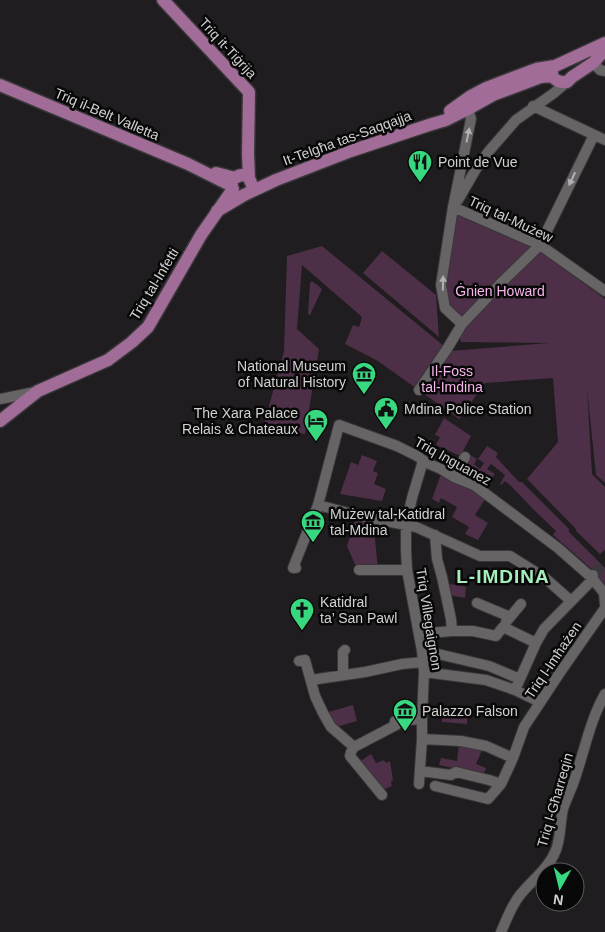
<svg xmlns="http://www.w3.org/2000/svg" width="605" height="932" font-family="Helvetica,sans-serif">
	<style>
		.green { fill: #4d2f47 }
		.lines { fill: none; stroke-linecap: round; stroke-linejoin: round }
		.minor-tunnel { stroke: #3a383a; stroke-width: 10; stroke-dasharray: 10 5; stroke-linecap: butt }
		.minor-casing { stroke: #393739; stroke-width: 12 }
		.major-casing { stroke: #393739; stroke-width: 15 }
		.minor { stroke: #676466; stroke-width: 10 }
		.major { stroke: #a16c98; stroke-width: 12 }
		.oneway { fill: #b2b0b2 }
		.labels { text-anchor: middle; stroke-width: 5; stroke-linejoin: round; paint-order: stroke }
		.street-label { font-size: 14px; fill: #d2d1d2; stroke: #090808 }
		.poi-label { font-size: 14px; fill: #d2d1d2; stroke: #090808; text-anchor: start }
		.park-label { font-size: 14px; fill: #f6b6e9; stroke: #090808 }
		.district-label { font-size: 19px; font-weight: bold; letter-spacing: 1px; fill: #a6efbc; stroke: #090808 }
	</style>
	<rect width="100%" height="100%" fill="#1f1d1f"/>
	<path class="green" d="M 455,211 L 541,252 L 605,299 L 605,483 L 596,475 L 587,389 L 592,474 L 605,487 L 605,550 L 600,554 L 576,531 L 576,529 L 527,479 L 558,442 L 553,378 L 485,383 L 459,419 L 378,361 L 345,344 L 353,325 L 359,327 L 362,317 L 302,265 L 297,329 L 319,349 L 305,434 L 263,428 L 284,351 L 287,256 L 322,246 L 450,351 L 549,343 L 461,342 L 445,286 Z
		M 382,251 L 436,295 L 439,337 L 363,273 Z
		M 312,281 L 322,289 L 310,315 L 308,314 L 310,283 Z
		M 444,418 L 471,436 L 463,451 L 477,459 L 474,464 L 480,469 L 484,463 L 478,459 L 487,446 L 498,453 L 496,457 L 519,482 L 522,482 L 569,529 L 569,532 L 605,568 L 605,584 L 593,572 L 594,571 L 553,535 L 556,531 L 534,510 L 511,486 L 505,481 L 501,485 L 500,484 L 505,475 L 491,464 L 487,469 L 495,474 L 492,478 L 484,472 L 476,484 L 458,476 L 467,459 L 436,445 L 440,437 L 435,435 Z
		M 362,455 L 377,461 L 373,471 L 378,473 L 374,484 L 386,489 L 382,501 L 340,494 L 351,462 L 358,465 Z
		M 441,474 L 487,496 L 475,515 L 488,523 L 478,540 L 465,534 L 469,527 L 452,517 L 457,507 L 441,498 L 439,503 L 432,499 Z
		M 356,517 L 373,520 L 378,569 L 357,569 L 347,546 Z
		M 446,584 L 459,585 L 466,587 L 465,598 L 449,595 Z
		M 353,705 L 357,721 L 336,727 L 325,713 Z
		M 443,707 L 468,708 L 467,724 L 442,722 Z
		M 459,744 L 483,748 L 476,764 L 486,768 L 483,775 L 439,765 L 441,758 L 457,761 Z
		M 371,754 L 376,763 L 384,760 L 386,763 L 390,761 L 393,780 L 391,782 L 392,786 L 381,791 L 358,763 Z"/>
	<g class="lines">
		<path class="minor-tunnel" d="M 594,573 L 605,565
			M 428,651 L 438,654"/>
		<defs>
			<path id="minor" d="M 593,63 L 600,70 L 605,71
				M 533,106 L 605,140
				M 458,200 L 476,169 L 489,151 L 516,120 L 554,93 L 567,82
				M 453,207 L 540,245 L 605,291
				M 462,324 L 445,308 L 441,285 L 453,207 L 471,119 L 468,109
				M 419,390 L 447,349 L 462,324 L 503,281 L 540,245 L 594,135
				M 0,399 L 35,392
				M 454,477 L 465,457
				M 318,505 L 356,515 L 416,527 L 480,556 L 510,556 L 545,578 L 571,601
				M 435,535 L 437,559 L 442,577 L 451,619 L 452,631
				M 296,568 L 293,568 L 318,505 L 339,425 L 397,446 L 417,456 L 427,463 L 441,469 L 454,477 L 474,485 L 558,548 L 591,577
				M 359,570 L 407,570
				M 593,579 L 604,593 L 605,604
				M 477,603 L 510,617
				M 506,622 L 521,604
				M 419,634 L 452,631 L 473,631 L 496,636 L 503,627 L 536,643
				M 438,654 L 489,666 L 520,679
				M 299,661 L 305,660 L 315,696 L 323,713 L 331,727 L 354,747 L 351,752 L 350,756 L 382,795
				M 424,672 L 486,680 L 515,690 L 540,702
				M 343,675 L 343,652 L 345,650
				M 311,680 L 365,672 L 402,664 L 423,662
				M 515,690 L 536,643 L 544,629 L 593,579 L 591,577 L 593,575
				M 422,739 L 461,741 L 486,746 L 513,758
				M 354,747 L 396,725 L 395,721 L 422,719
				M 420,771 L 451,775 L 456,772 L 489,780 L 501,784
				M 419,784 L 422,739 L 422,719 L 424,672 L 422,651 L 407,570 L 406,550 L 406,525 L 412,498 L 423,461
				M 435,786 L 488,799 L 501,784 L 513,758 L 524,727 L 561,671 L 605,608
				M 501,932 C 507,919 511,906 520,895 C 532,880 549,868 556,850 C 561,837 560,822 563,809 C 566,800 570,792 573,784 C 584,754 589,722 605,694"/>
			<path id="major" d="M 163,0 L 249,92 L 248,154 L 249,178
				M 552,70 L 552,76 C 557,82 560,82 567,82 L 572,77 L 593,63 L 605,50
				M 0,85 L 188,164 L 232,186
				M 450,111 L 471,96 L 486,88 L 536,69 L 555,66 L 605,43
				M 216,173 L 235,178 C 240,174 245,174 249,178 L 252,185
				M 217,211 L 244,195 L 276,180 L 351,151 L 429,125 L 446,120 L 468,109 L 493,95 L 541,77 L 552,76
				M 0,421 L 38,391 L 108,360 L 132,342 L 148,327 L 201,235 L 233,189"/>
		</defs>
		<use href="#minor" class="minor-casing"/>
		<use href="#major" class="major-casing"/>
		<use href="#minor" class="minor"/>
		<use href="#major" class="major"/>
	</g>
	<defs><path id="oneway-solid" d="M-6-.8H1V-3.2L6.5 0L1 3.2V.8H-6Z" transform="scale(1.25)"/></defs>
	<g class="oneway">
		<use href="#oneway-solid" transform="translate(468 135) rotate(-78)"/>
		<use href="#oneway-solid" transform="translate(572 179) rotate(115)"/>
		<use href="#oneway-solid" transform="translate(443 283) rotate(-89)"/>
	</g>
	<defs>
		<symbol id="restaurant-pin" viewBox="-11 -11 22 30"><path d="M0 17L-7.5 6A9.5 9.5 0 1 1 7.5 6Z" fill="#38d880" stroke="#090808"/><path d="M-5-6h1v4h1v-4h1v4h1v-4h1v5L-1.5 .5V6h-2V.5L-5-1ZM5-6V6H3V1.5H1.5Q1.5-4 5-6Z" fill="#111"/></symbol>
		<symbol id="museum-pin" viewBox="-11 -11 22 30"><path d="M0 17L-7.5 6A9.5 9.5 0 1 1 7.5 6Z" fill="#38d880" stroke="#090808"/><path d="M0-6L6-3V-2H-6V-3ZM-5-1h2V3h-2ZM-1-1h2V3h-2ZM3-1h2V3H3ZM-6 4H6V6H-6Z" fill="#111"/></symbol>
		<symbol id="civic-pin" viewBox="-11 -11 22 30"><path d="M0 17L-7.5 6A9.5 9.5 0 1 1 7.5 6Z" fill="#38d880" stroke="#090808"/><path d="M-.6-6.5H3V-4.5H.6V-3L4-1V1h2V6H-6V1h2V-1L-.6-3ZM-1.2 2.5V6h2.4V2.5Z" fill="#111"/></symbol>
		<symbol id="hotel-pin" viewBox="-11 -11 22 30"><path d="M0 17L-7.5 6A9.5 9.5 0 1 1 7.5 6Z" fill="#38d880" stroke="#090808"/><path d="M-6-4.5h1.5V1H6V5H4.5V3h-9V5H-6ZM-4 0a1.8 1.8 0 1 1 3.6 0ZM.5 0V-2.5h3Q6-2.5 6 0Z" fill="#111"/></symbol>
		<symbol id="church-pin" viewBox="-11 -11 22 30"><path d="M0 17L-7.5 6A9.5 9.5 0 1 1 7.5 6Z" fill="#38d880" stroke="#090808"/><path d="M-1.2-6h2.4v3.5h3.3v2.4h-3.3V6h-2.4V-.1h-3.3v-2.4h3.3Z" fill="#111"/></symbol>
	</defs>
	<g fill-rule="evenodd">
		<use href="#restaurant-pin" x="406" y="148" width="28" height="38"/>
		<use href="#museum-pin" x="350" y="360" width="28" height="38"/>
		<use href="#civic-pin" x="372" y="395" width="28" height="38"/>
		<use href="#hotel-pin" x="302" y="407" width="28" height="38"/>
		<use href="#museum-pin" x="299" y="508" width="28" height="38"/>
		<use href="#church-pin" x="288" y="596" width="28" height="38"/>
		<use href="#museum-pin" x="391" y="697" width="28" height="38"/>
	</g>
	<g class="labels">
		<g class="street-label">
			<text transform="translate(228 48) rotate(47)" y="5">Triq it-Tiġrija</text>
			<text transform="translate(107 114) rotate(23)" y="5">Triq il-Belt Valletta</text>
			<text transform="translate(347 138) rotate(-20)" y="5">It-Telgħa tas-Saqqajja</text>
			<text transform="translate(511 219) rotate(25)" y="5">Triq tal-Mużew</text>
			<text transform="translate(154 284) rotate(-59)" y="5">Triq tal-Infetti</text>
			<text transform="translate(453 461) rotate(29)" y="5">Triq Inguanez</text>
			<text transform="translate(429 619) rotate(81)" y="5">Triq Villegaignon</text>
			<text transform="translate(553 660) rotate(-56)" y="5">Triq l-Imħażen</text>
			<text transform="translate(555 800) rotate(-74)" y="5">Triq l-Għarreqin</text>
		</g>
		<g class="poi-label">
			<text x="438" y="167">Point de Vue</text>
			<text x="346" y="371" text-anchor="end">National Museum<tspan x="346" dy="16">of Natural History</tspan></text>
			<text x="404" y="414">Mdina Police Station</text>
			<text x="298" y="418" text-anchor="end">The Xara Palace<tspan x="298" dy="16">Relais &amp; Chateaux</tspan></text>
			<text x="330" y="519">Mużew tal-Katidral<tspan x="330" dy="16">tal-Mdina</tspan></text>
			<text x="320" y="607">Katidral<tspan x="320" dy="16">ta’ San Pawl</tspan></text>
			<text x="422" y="716">Palazzo Falson</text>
		</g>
		<g class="park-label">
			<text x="500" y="296">Ġnien Howard</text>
			<text x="452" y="376">Il-Foss<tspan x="452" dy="16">tal-Imdina</tspan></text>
		</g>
		<g class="district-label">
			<text x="503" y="583">L-IMDINA</text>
		</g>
	</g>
	<g transform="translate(560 887) rotate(188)"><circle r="24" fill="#090808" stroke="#595859"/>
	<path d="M0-4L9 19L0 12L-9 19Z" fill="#38d880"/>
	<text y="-8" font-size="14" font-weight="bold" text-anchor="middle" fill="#d2d1d2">N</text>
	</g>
</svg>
